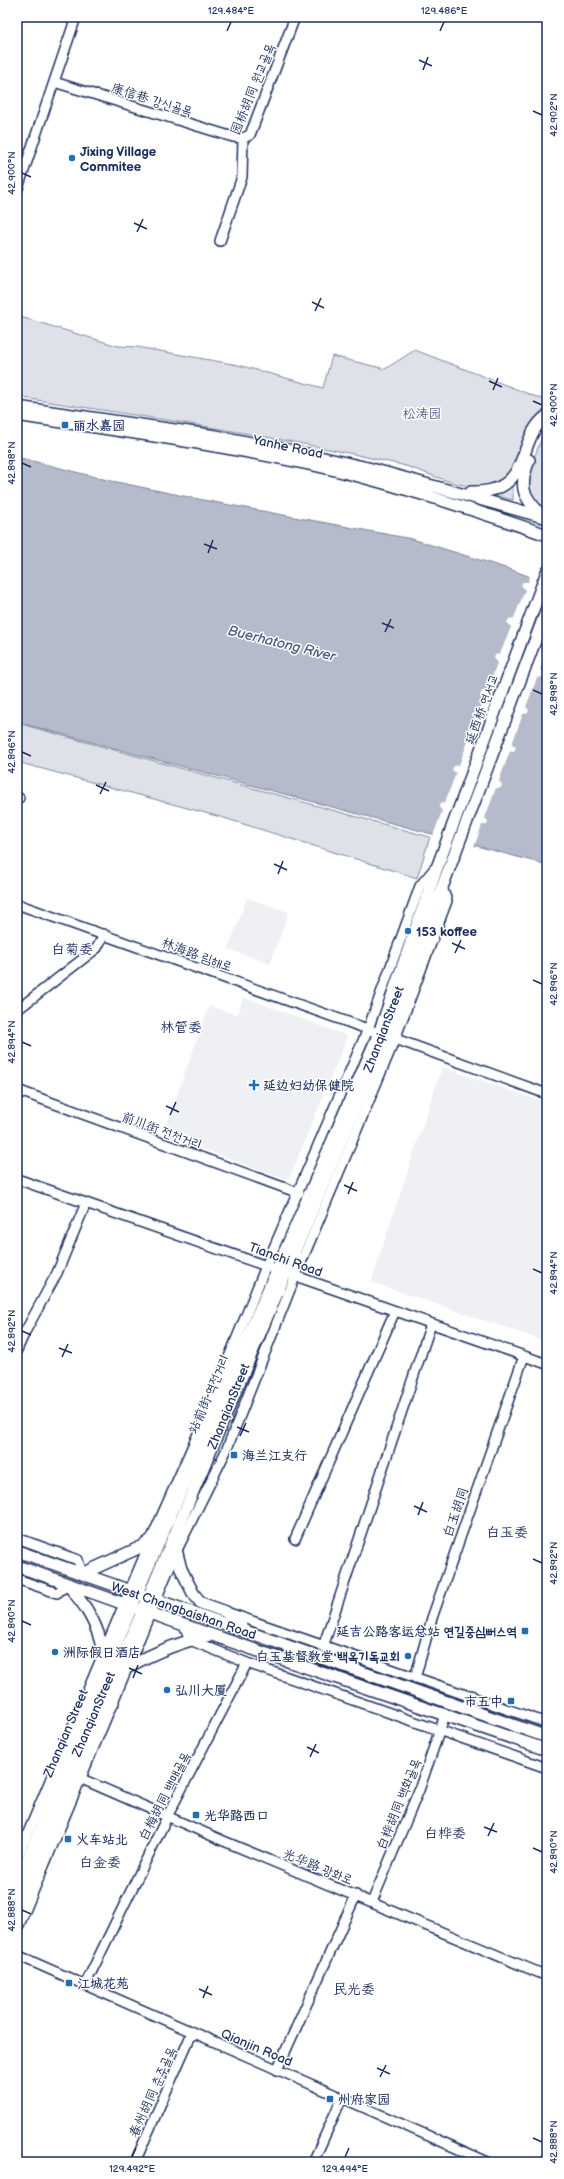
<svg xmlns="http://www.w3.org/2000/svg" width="564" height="2179" font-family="'Balsamiq Sans','LXGW WenKai TC','Poor Story',sans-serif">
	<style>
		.built { fill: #eff0f4 }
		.green { fill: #dee1e7; stroke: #7c88a2 }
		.water { fill: #b5bbca; stroke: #77839f }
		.pier { fill: #fff }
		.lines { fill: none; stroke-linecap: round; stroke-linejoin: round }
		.minor-casing { stroke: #1b2f5e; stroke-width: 12 }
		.major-casing { stroke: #1b2f5e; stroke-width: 14 }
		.minor { stroke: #fff; stroke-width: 9 }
		.major { stroke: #fff; stroke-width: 11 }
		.ticks { fill: none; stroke: #1b2f5e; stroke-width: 1.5 }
		.poi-dot { fill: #1f6fb2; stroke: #fff; stroke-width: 1.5 }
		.labels { text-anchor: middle; stroke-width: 3; stroke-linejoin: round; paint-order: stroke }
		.street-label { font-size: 13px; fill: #1b2f5e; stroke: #fff }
		.poi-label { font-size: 13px; font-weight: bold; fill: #1b2f5e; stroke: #fff; text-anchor: start }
		.park-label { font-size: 13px; fill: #4c5c80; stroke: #fff }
		.water-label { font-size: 14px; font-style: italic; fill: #49597e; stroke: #fff }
		.neighbourhood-label { font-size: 14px; fill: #1b2f5e; stroke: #fff }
		.neatline { fill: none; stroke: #1b2f5e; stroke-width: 1.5 }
		.ticks-label { font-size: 10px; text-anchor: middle; fill: #1b2f5e }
	</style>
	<rect width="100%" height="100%" fill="#fff"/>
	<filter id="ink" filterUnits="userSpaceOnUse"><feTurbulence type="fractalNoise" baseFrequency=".025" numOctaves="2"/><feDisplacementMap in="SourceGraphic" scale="8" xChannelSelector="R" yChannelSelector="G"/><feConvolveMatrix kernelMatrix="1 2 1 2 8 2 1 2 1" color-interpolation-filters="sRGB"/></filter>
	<g filter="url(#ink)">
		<path class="built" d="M 247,898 L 289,912 L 270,964 L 228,949 Z
			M 243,997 L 348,1036 L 290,1177 L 284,1179 L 163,1134 L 209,1006 L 237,1015 Z
			M 442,1067 L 547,1103 L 547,1342 L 371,1282 Z"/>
		<path class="green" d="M 17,316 L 118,346 L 137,347 L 238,365 L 323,388 L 332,356 L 385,369 L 415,350 L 547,401 L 547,408 C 516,425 526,474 489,485 C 463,492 428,472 402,465 C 275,435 146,417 17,397 Z
			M 547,430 L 547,502 L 545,507 C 514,493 536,456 543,434 Z
			M 513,483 L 513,500 L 493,495 Z
			M 17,723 L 430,837 L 417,878 L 224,818 L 17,762 Z"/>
		<path class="water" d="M 17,457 L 107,480 L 203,500 L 412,539 L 512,570 L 547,583 L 547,865 L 17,722 Z"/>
		<path class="pier" d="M 530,574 L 547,581 L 547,651 L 540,670 L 543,673 L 542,677 L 537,678 L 526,707 L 529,710 L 528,713 L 523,714 L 512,744 L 516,747 L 514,751 L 510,751 L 499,781 L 502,784 L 501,788 L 496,788 L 485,818 L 488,821 L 487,825 L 482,825 L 474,847 L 433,836 L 442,811 L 439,807 L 440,803 L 445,802 L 456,773 L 452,770 L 454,766 L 459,765 L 470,736 L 466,733 L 468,729 L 473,728 L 483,699 L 480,696 L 482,691 L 487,691 L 497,663 L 494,659 L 495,655 L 500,654 L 511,627 L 507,622 L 509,619 L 514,618 L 525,590 L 521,585 L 523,582 L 528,582 Z"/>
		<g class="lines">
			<defs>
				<path id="minor" d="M 54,82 L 233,137 L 243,138
					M 17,191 L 76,17
					M 220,241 L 242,177 L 243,138 L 250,135 L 295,17
					M 17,798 L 19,798
					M 17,904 L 373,1031
					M 17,1010 L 97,948 L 104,934
					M 390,1037 L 547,1094
					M 17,1090 L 299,1193
					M 17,1179 L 272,1268
					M 290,1274 L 547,1364
					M 17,1350 L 25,1332 L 57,1273 L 86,1203
					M 17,1538 L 78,1560 L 82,1574
					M 295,1539 L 395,1311
					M 17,1579 L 57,1593 L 68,1584
					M 229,1613 L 547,1723
					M 184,1625 L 190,1640 L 247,1663 L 547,1768
					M 323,1647 L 431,1324
					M 415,1678 L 432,1618 L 524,1356
					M 75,1776 L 226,1842 L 547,1976
					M 17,1859 L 150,1542 L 197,1436 L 266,1266 L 368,1029 L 420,886 L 435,868
					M 372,1902 L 419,1790 L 445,1715
					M 17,1930 L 176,1552 L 226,1451 L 295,1277 L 395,1039 L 447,901 L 442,887
					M 17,1955 L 488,2162
					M 85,1985 L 168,1815 L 247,1663
					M 277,2070 L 356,1895
					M 135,2162 L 192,2033
					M 313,2162 L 342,2098
					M 545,2162 L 547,2157"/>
				<path id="major" d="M 17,407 L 216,436 L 293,451 L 368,468 L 547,518
					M 17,415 C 118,431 219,444 318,466 C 396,484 472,509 547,535
					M 529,460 C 518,488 523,496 543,517
					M 471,492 C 534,494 515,438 547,416
					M 173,1538 L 181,1569 L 193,1593 L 201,1603 L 226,1612 L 241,1626
					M 17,1551 L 547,1737
					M 17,1566 L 212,1635 L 547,1750
					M 82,1574 L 143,1546 L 163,1531
					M 68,1584 C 74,1594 83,1602 88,1612 C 99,1630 104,1650 104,1670
					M 114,1676 C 144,1656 176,1643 211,1635
					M 113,1703 L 113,1685
					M 467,1709 L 471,1696
					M 17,1885 L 144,1577 L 379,1033 L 438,865 L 547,572
					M 17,1907 L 386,1036 L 547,609"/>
			</defs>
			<use href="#minor" class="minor-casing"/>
			<use href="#major" class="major-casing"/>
			<use href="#minor" class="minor"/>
			<use href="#major" class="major"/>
		</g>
	</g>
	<path class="ticks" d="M 227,31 L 231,22M 440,31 L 444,22M 419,60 L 432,66M 423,70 L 428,57M 533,111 L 542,115M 22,173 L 31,177M 134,223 L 147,229M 137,232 L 143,219M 312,302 L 324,308M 315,311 L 321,298M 489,381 L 502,387M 493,390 L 498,378M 533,401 L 542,405M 22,463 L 31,467M 204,544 L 217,549M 208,553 L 213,540M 382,623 L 394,628M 385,632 L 391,619M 533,690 L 542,694M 22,752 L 31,756M 96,785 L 109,791M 100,794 L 106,782M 274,864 L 287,870M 278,874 L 283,861M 452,943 L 465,949M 455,953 L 461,940M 533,980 L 542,984M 22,1042 L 31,1046M 166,1106 L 179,1112M 170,1115 L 176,1102M 344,1185 L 357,1191M 348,1194 L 353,1182M 533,1269 L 542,1273M 22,1331 L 31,1335M 59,1348 L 72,1353M 62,1357 L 68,1344M 237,1427 L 249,1432M 240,1436 L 246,1423M 414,1506 L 427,1512M 418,1515 L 423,1502M 533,1559 L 542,1563M 22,1621 L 31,1625M 129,1668 L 142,1674M 133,1678 L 138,1665M 307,1747 L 319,1753M 310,1757 L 316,1744M 484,1827 L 497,1832M 488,1836 L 494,1823M 533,1848 L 542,1852M 22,1910 L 31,1914M 199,1989 L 212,1995M 203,1998 L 208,1986M 377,2068 L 390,2074M 380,2077 L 386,2065M 533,2138 L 542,2142M 132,2157 L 136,2148M 345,2157 L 349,2148"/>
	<g class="poi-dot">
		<circle cx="72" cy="158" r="4"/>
		<rect x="61" y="421" width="8" height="8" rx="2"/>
		<circle cx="408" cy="931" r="4"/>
		<path d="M252 1079h4v4h4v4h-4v4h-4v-4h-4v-4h4z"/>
		<rect x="230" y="1451" width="8" height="8" rx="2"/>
		<rect x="521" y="1627" width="8" height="8" rx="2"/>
		<circle cx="55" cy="1652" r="4"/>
		<circle cx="408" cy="1656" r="4"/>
		<circle cx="167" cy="1690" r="4"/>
		<rect x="507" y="1697" width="8" height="8" rx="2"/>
		<rect x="192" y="1811" width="8" height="8" rx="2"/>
		<rect x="64" y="1835" width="8" height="8" rx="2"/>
		<rect x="65" y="1979" width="8" height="8" rx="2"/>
		<rect x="326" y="2095" width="8" height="8" rx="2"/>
	</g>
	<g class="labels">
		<g class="street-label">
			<text transform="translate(252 89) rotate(-68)" y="5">园桥胡同 원교골목</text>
			<text transform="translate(152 99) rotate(17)" y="5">康信巷 강신골목</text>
			<text transform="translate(288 446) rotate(12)" y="5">Yanhe Road</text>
			<text transform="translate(481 709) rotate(-70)" y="5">延西桥 연서교</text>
			<text transform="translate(197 954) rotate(20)" y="5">林海路 림해로</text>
			<text transform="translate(383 1029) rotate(-69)" y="5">ZhanqianStreet</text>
			<text transform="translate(162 1130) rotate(20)" y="5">前川街 전천거리</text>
			<text transform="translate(286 1259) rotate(20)" y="5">Tianchi Road</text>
			<text transform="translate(208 1394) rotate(-67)" y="5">站前街 역전거리</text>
			<text transform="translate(228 1406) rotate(-68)" y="5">ZhanqianStreet</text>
			<text transform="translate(455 1512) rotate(-71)" y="5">白玉胡同</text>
			<text transform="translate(184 1610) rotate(19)" y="5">West Changbaishan Road</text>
			<text transform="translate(93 1714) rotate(-67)" y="5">ZhanqianStreet</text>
			<text transform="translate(65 1733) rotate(-67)" y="5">Zhanqian Street</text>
			<text transform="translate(164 1796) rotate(-63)" y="5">白梅胡同 백매골목</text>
			<text transform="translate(398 1804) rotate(-68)" y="5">白桦胡同 백화골목</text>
			<text transform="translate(318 1866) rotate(22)" y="5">光华路 광화로</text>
			<text transform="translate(257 2047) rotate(23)" y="5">Qianjin Road</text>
			<text transform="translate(152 2092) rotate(-66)" y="5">春州胡同 춘주골목</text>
		</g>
		<g class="poi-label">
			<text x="80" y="156">Jixing Village<tspan x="80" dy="15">Commitee</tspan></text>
			<text x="73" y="430">丽水嘉园</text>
			<text x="416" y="936">153 koffee</text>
			<text x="263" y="1090">延边妇幼保健院</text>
			<text x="242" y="1460">海兰江支行</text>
			<text x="517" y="1636" text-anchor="end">延吉公路客运总站 연길중심뻐스역</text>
			<text x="63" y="1657">洲际假日酒店</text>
			<text x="400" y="1661" text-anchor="end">白玉基督教堂 백옥기독교회</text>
			<text x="175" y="1695">弘川大厦</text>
			<text x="503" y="1706" text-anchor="end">市五中</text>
			<text x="204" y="1820">光华路西口</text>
			<text x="76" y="1844">火车站北</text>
			<text x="77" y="1988">江城花苑</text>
			<text x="338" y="2104">州府家园</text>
		</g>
		<g class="park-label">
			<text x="422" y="418">松涛园</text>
		</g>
		<g class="water-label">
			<text transform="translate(282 643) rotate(14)" y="5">Buerhatong River</text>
		</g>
		<g class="neighbourhood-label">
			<text x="72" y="954">白菊委</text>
			<text x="181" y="1032">林管委</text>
			<text x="507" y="1537">白玉委</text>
			<text x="445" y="1838">白桦委</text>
			<text x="100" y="1867">白金委</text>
			<text x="354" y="1994">民光委</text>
		</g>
	</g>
	<rect width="564" height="2179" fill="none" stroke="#fff" stroke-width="44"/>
	<rect x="22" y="22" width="520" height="2135" class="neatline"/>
	<g class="ticks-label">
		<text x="231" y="14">129.484°E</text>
		<text x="444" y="14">129.486°E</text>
		<text transform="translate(553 115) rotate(-90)" y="4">42.902°N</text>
		<text transform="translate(11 173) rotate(-90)" y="4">42.900°N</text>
		<text transform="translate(553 405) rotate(-90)" y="4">42.900°N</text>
		<text transform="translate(11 463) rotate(-90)" y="4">42.898°N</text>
		<text transform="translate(553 694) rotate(-90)" y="4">42.898°N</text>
		<text transform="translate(11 752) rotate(-90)" y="4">42.896°N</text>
		<text transform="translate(553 984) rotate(-90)" y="4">42.896°N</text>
		<text transform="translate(11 1042) rotate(-90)" y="4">42.894°N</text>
		<text transform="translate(553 1273) rotate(-90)" y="4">42.894°N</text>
		<text transform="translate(11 1331) rotate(-90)" y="4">42.892°N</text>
		<text transform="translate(553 1563) rotate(-90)" y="4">42.892°N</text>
		<text transform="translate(11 1621) rotate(-90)" y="4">42.890°N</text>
		<text transform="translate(553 1852) rotate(-90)" y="4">42.890°N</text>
		<text transform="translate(11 1910) rotate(-90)" y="4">42.888°N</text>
		<text transform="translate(553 2142) rotate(-90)" y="4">42.888°N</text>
		<text x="132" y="2172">129.492°E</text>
		<text x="345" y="2172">129.494°E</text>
	</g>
</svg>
